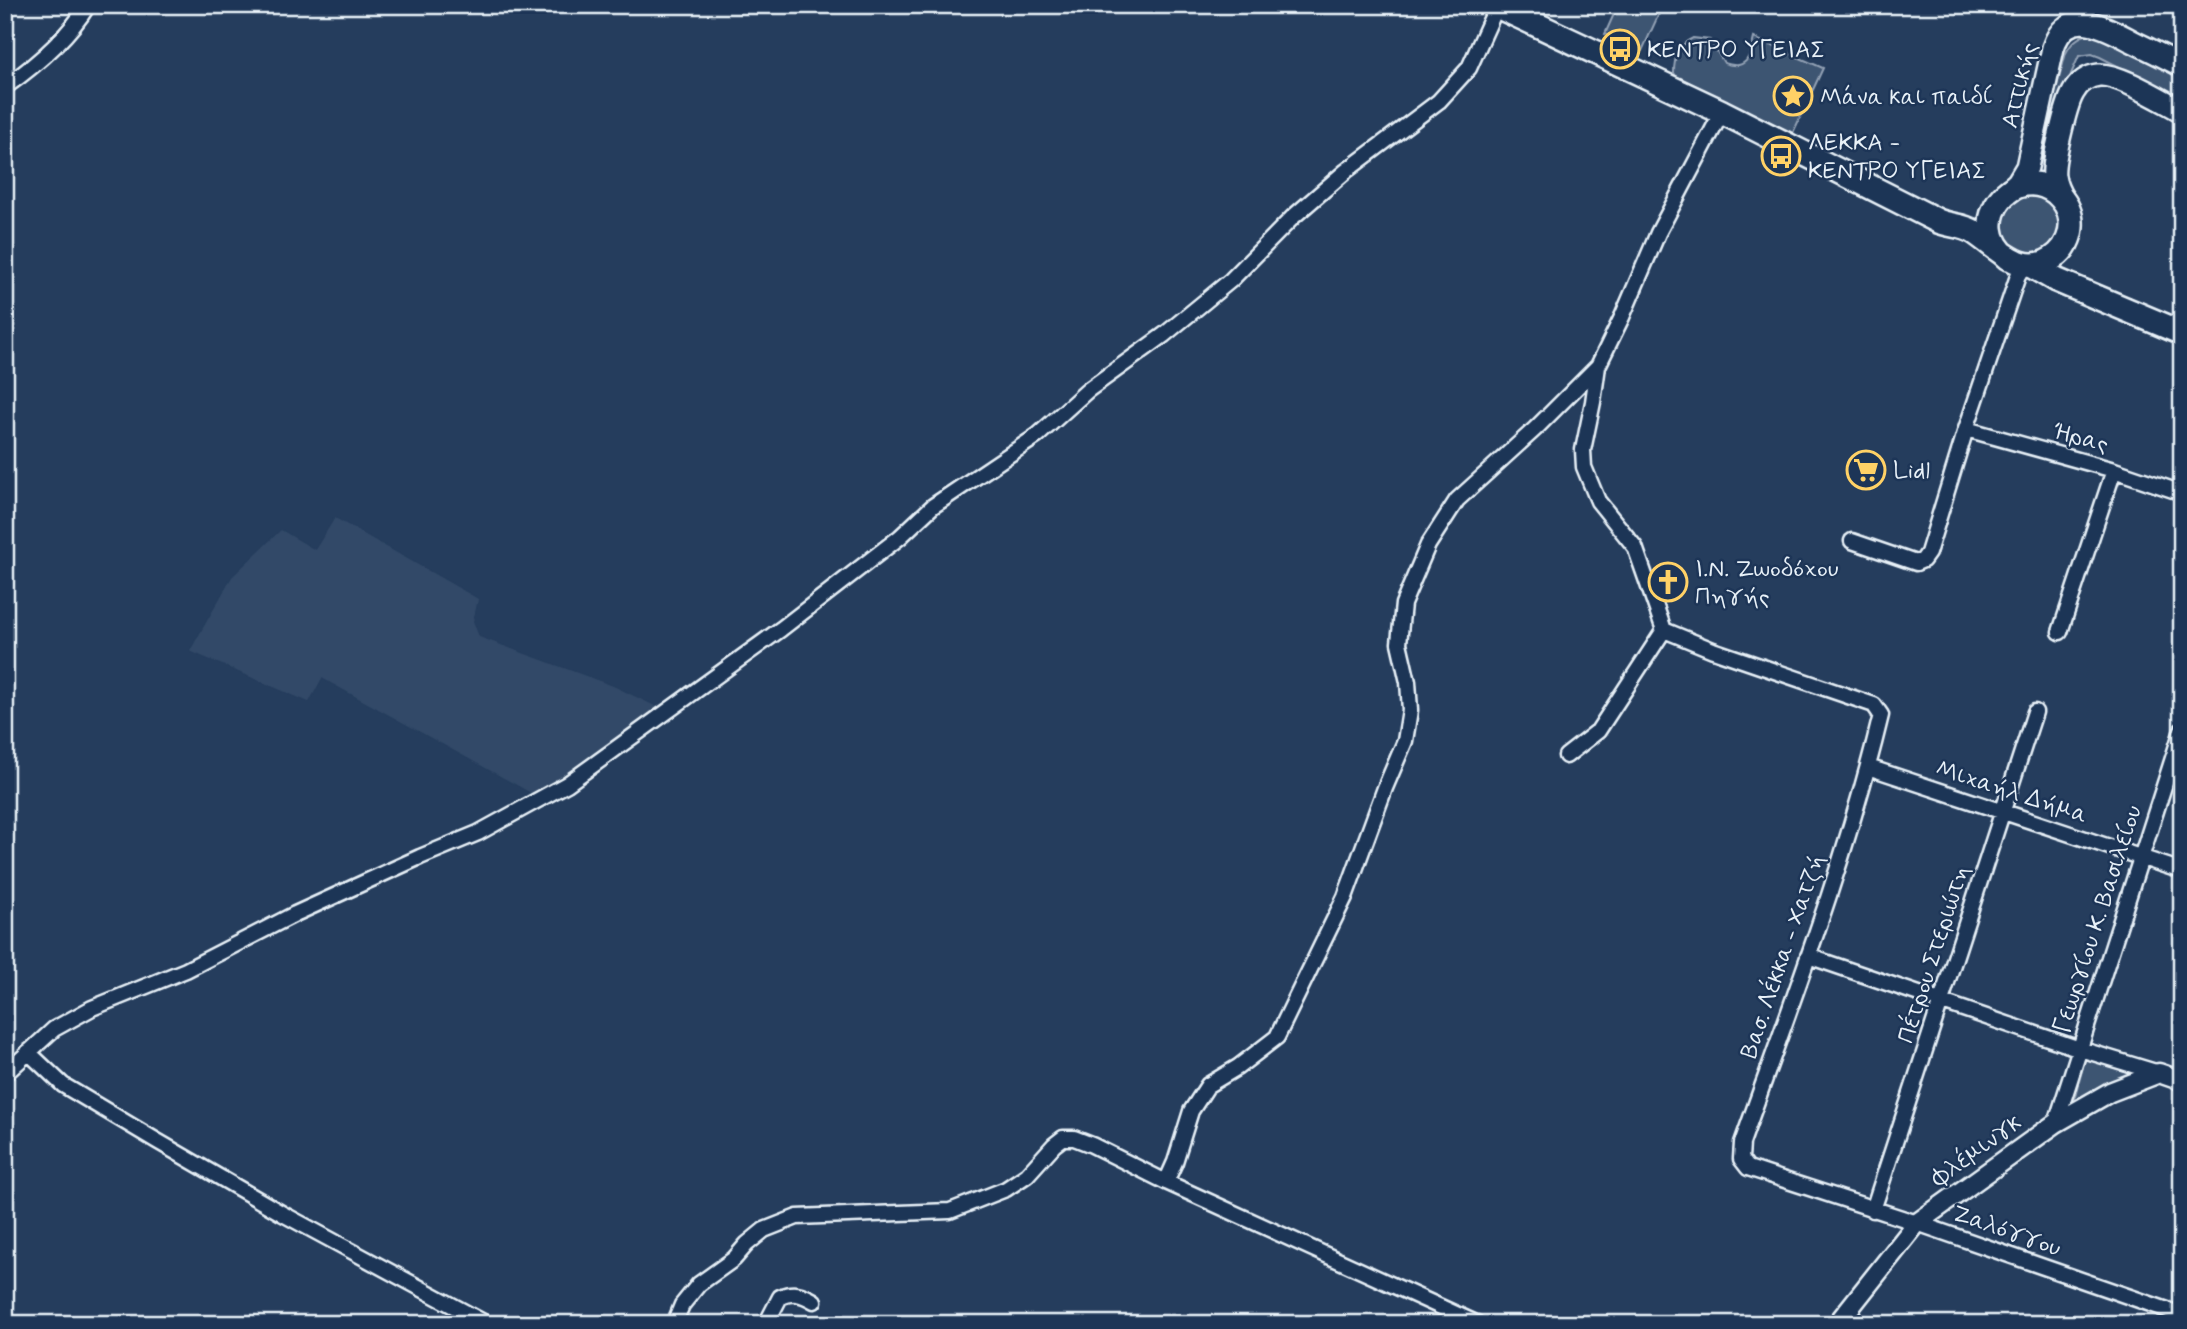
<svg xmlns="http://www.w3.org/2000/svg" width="2187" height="1329" font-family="Mynerve,sans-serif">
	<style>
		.built { fill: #334a68 }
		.green { fill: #3e5472; stroke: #93a2b5; stroke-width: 2 }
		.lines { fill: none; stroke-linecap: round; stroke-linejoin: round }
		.minor-casing { stroke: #e8f1f8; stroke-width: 19 }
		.tertiary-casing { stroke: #e8f1f8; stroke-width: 23 }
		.secondary-casing { stroke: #e8f1f8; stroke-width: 26 }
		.primary-casing { stroke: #e8f1f8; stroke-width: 28 }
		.minor { stroke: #1d3557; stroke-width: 14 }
		.tertiary { stroke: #1d3557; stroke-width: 18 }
		.secondary { stroke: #1d3557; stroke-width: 21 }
		.primary { stroke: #1d3557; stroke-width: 23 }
		.labels { text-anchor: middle; stroke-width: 5; stroke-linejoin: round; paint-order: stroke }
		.poi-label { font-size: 24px; fill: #e8f1f8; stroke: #1d3557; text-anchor: start }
		.street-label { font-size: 24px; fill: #e8f1f8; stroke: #1d3557 }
	</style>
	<rect width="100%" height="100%" fill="#253d5d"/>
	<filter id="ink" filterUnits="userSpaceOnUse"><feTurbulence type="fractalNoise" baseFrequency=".0143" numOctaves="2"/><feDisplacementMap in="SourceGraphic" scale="14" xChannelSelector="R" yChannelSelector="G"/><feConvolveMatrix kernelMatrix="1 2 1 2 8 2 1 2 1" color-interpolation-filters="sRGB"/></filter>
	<g filter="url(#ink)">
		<path class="built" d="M 335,518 L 478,599 L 473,621 L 479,637 L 613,686 L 659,708 L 574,771 L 535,795 L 322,678 L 309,702 L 190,651 L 232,577 L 281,530 L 315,550 Z"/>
		<path class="green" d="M 1618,5 L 1663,5 L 1642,51 L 1605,34 Z
			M 2098,33 L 2182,73 L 2182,99 L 2100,57 L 2092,54 L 2079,56 L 2071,74 L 2045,173 L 2044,175 L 2037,176 L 2034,170 L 2066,53 C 2073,39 2082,34 2098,33 Z
			M 1693,38 L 1710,40 L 1724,63 C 1747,71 1750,57 1754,38 L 1823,68 L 1793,133 L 1676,76 L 1674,73 C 1674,57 1678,45 1693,38 Z
			M 2029,192 C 2058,201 2063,209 2060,239 L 2036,257 L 2006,248 C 1995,209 1995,212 2029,192 Z
			M 2086,1059 L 2134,1074 L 2073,1104 L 2084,1063 Z"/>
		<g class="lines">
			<defs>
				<path id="minor" d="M 2083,22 L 2087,5
					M 5,87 C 36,65 68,38 88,5
					M 1598,366 L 1593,402 L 1583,450 L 1584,467 L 1598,501 L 1635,547 L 1664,630 L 1713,650 L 1874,705 L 1881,715 C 1846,861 1792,1002 1742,1143 L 1741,1159 L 1748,1168 L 1917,1223 L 2182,1315
					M 1966,429 L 2114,470 L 2182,493
					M 1852,541 L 1916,563 L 1923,560 L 1928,553 L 1966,429 L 2022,264
					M 2060,632 L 2114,470
					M 1566,756 L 1598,731 L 1664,630
					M 1868,767 L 2182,871
					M 1808,956 L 2080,1049 L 2159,1073
					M 28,1052 L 63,1085 L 157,1141 L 283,1214 L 487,1324
					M 5,1074 L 54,1029 L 92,1008 L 186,970 L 295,914 L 420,857 L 478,833 L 567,784 L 781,629 L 900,537 L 933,506 L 1037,436 L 1088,390 L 1164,335 L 1231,280 L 1293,217 L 1346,171 L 1439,101 L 1469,68 L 1497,6
					M 2056,1123 L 2182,730
					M 1166,1182 L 1175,1162 L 1191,1111 L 1208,1085 L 1238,1067 L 1277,1037 L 1345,897 L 1385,788 L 1405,741 L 1410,710 L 1408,682 L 1399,643 L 1403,604 L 1428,545 L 1457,500 L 1535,429 L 1598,366 L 1622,317 L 1658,233 L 1722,112
					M 1873,1210 L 2035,712
					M 674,1324 L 682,1305 L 699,1284 L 734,1259 L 747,1244 L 764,1230 L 797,1217 L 950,1211 L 1006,1189 L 1027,1175 L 1054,1145 L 1063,1138 L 1074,1138 L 1092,1145 L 1166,1182 L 1478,1324
					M 766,1324 L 780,1297 C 793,1291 802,1294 814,1301"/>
				<path id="tertiary" d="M 1837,1324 L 1917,1223 L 2056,1123 L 2110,1092 L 2159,1073 L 2182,1081"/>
				<path id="secondary" d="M 2007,192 L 2018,182 L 2027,167 L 2053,48 C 2067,4 2105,27 2132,41 C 2148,49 2165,57 2182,66
					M 2064,201 C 2059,193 2055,185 2054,176 C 2052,163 2066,105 2073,93 C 2078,83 2088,76 2099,75 C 2118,73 2163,101 2182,111"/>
				<path id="primary" d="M 1495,5 L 1722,112 L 1938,221 C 1950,226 1964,225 1974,232 C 1999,248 2026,283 2058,254 C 2067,246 2072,233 2071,221 C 2070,210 2064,200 2056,193 C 2014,160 1964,223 2008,258
					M 2030,265 L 2056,280 L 2182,333"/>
			</defs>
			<use href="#minor" class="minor-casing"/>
			<use href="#tertiary" class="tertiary-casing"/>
			<use href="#secondary" class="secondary-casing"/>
			<use href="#primary" class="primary-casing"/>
			<use href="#minor" class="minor"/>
			<use href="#tertiary" class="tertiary"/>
			<use href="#secondary" class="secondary"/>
			<use href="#primary" class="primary"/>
		</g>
	</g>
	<defs>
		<symbol id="bus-ring" viewBox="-11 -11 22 22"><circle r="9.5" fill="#1d3557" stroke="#ffd166" stroke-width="1.5"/><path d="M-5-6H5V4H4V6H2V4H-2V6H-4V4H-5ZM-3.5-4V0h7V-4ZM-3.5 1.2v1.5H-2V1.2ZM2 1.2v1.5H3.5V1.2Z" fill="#ffd166"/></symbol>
		<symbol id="sight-ring" viewBox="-11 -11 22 22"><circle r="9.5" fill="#1d3557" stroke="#ffd166" stroke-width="1.5"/><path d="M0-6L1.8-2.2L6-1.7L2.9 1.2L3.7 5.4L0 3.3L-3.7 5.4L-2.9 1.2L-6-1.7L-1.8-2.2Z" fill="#ffd166"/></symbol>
		<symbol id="supermarket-ring" viewBox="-11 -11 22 22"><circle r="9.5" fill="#1d3557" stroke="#ffd166" stroke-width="1.5"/><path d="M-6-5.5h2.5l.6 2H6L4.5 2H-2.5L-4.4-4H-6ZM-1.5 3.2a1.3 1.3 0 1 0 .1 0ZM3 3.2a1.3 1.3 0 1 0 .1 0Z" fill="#ffd166"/></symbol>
		<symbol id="church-ring" viewBox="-11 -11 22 22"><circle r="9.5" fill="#1d3557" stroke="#ffd166" stroke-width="1.5"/><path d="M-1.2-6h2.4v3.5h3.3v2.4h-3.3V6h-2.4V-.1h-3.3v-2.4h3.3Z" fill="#ffd166"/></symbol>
	</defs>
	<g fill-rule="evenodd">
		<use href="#bus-ring" x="1598" y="27" width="44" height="44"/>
		<use href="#sight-ring" x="1771" y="74" width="44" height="44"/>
		<use href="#bus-ring" x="1759" y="134" width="44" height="44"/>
		<use href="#supermarket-ring" x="1844" y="448" width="44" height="44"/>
		<use href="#church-ring" x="1646" y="560" width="44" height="44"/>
	</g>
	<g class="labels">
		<g class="poi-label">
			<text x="1647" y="57">ΚΕΝΤΡΟ ΥΓΕΙΑΣ</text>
			<text x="1820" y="104">Μάνα και παιδί</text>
			<text x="1808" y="150">ΛΕΚΚΑ -<tspan x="1808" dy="28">ΚΕΝΤΡΟ ΥΓΕΙΑΣ</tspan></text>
			<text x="1893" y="478">Lidl</text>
			<text x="1695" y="576">Ι.Ν. Ζωοδόχου<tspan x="1695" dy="28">Πηγής</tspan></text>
		</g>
		<g class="street-label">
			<text transform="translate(2019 85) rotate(-76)" y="8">Αττικής</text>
			<text transform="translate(2081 437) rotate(16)" y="8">Ήρας</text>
			<text transform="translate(2012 791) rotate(18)" y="8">Μιχαήλ Δήμα</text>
			<text transform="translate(2097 919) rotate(-72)" y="8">Γεωργίου Κ. Βασιλείου</text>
			<text transform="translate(1933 954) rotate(-72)" y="8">Πέτρου Στεριώτη</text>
			<text transform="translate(1782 956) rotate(-71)" y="8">Βασ. Λέκκα - Χατζή</text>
			<text transform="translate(1976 1150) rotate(-36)" y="8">Φλέμινγκ</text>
			<text transform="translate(2007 1230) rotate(19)" y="8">Ζαλόγγου</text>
		</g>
	</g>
	<rect width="2187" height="1329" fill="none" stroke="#1d3557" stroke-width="28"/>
	<rect x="14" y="14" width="2159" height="1301" fill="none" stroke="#e8f1f8" stroke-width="2.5" filter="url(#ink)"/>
</svg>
